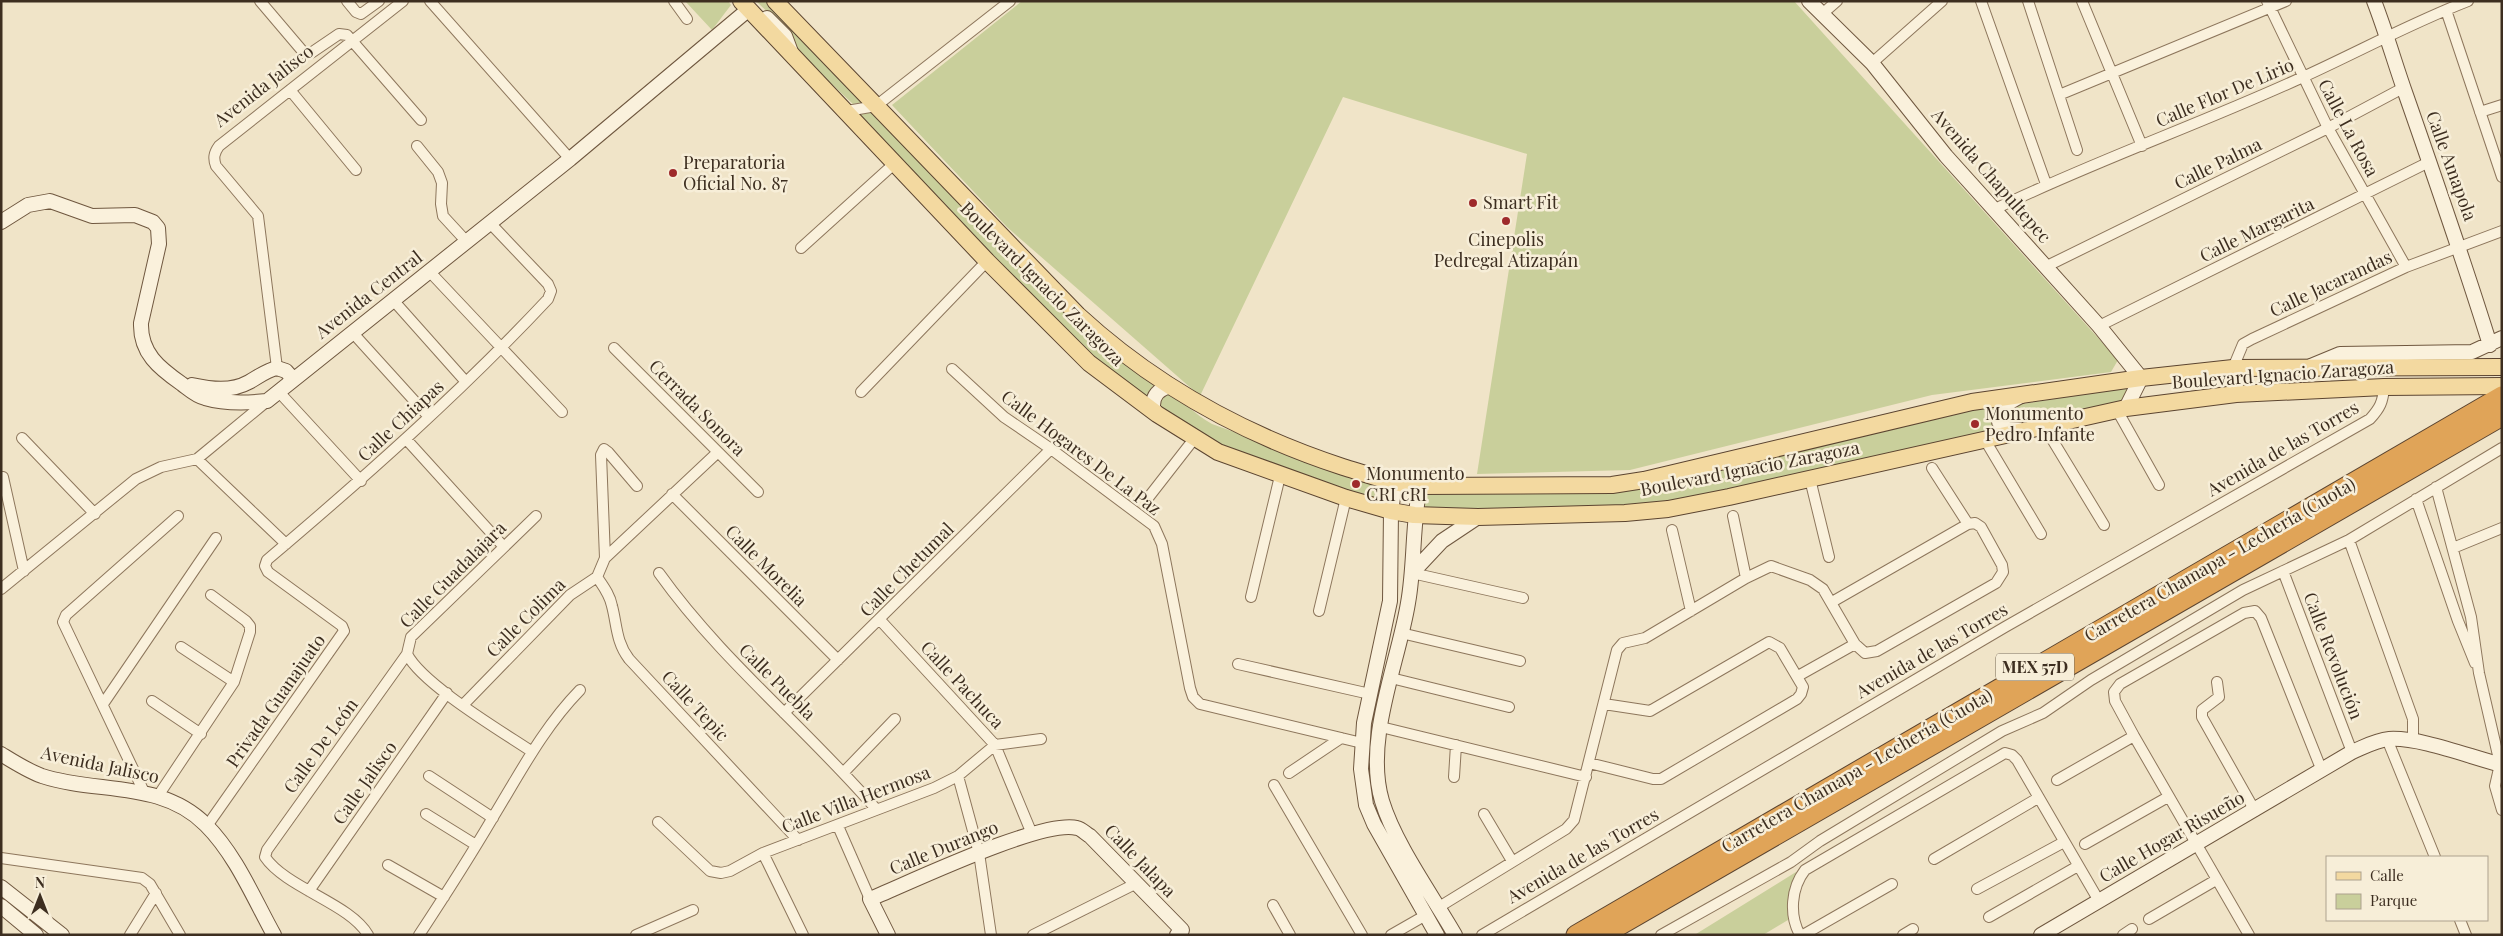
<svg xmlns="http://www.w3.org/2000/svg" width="2503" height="936" font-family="'Playfair Display',serif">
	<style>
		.green { fill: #c9cf9b }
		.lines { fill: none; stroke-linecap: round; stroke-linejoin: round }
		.street-casing { stroke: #8d765c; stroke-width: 12 }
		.secondary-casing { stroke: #6f573f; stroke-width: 16 }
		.primary-casing { stroke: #5b4430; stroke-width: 18 }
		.highway-casing { stroke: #5b4430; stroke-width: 21 }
		.street { stroke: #faf1dc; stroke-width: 10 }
		.secondary { stroke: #faf1dc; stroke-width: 14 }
		.primary { stroke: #f3d9a0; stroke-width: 16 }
		.highway { stroke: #e0a458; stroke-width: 19 }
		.poi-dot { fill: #9e2a2b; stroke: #f7eed8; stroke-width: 2 }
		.labels { text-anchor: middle; stroke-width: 5; stroke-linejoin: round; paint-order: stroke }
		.shield { fill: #f7eed8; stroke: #756857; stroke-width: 1 }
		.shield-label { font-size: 16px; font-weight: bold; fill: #3d2e20 }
		.street-label { font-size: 18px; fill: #3d2e20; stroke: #f7eed8 }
		.poi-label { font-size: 18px; fill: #3d2e20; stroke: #f7eed8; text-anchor: start }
	</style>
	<rect width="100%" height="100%" fill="#f0e4c8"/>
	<path class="green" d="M 685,1 L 728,1 L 731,5 L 712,30 Z
		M 756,1 L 772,1 L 868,102 L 853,104 L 795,50 L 780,24 Z
		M 1022,1 L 1794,1 L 2118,360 L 2111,372 L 1932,395 L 1630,470 L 1477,474 L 1527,154 L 1343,97 L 1200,396 L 1007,227 L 892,105 Z
		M 875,108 L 967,207 L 1163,383 L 1153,386 L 1147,402 L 1103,367 L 1005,272 L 948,207 L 858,115 Z
		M 2130,387 L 2124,404 L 2018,427 L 2010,424 L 2008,417 L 2010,406 Z
		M 1163,388 C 1181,399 1194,414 1212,424 L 1383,485 L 1382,496 L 1374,500 L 1207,439 L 1156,406 Z
		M 1995,406 L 1993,421 L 2000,431 L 1646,509 L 1567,510 L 1426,508 L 1424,503 L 1428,491 L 1570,492 Z
		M 1796,872 L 1788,920 L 1763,935 L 1696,934 Z"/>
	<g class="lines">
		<defs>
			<path id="street" d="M 260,1 L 305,54 L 311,53 L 339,34 L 347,35 L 421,120
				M 347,1 L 356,12 L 361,14 L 379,1
				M 430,1 L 570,159
				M 674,1 L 687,19
				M 1981,1 L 2046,184
				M 2028,1 L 2077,150
				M 2082,1 L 2142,146
				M 2267,1 L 2328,128 L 2406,267
				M 2446,10 L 2502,177
				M 1821,15 L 1837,1
				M 1872,63 L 1942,1
				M 290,90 L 356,170
				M 2059,95 L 2286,1
				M 847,111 L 876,106 L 1010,1
				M 2480,112 L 2502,105
				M 417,146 L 438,172 L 442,183 L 441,204 L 443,216 L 466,241
				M 1993,210 C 2094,161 2201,124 2303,77 C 2358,52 2411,23 2468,1
				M 801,248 L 895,163
				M 2045,267 L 2328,128 L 2403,88
				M 429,271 L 562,412
				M 393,300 L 466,382
				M 2099,326 L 2429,162
				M 352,332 L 429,417
				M 614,348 L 758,492
				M 277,368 L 258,216 L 216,166 C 213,158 214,153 219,146 L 403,1
				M 2233,368 L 2243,344 L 2252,339 L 2406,267 L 2502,231
				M 952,369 L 1004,417 L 1051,449 L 1154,526 L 1162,544 L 1190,688 L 1193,697 L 1200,704 L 1362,743
				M 279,392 L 361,481
				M 861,392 L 987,261
				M 2117,410 L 2159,485
				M 2044,426 L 2104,525
				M 22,438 L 95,514
				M 406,439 L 504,547
				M 1985,440 L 2041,534
				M 197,459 L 286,544
				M 3,477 L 24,571
				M 1810,479 L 1829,557
				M 2436,487 L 2471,617 L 2479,673 L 2500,764 L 2495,786 L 2502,810
				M 672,494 L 838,660
				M 1148,498 L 1194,439
				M 2416,499 L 2458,621 L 2475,663
				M 1733,516 L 1746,578
				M 1672,530 L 1691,611
				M 2349,540 L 2413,719 L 2413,741
				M 2453,548 L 2502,528
				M 605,558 L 601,455 L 604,449 L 608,452 L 637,486
				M 2283,571 L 2352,752
				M 659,573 C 721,660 806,728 876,809
				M 1412,573 L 1523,598
				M 597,577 C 603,586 610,595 612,606 C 617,625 616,642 629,659 L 798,840
				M 1,589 L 136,479 L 161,467 L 197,459 L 266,402
				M 1251,597 L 1280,476
				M 1832,602 L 1968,524
				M 1319,611 L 1346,498
				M 880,620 L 995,745 L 1032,834
				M 1401,633 L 1520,661
				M 181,647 L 234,682
				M 1238,664 L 1370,694
				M 1798,676 L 1855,644
				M 1391,678 L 1509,707
				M 2217,682 L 2219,697 L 2202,710 L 2202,717 L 2255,811
				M 152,701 L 201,734
				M 103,704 L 216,538
				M 463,705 L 570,595 L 597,577 L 605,558 L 718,452
				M 784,713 L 1051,449
				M 1381,727 L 1586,777
				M 2387,739 L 2435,857
				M 531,751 C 501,731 422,684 407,654 L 411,637 L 536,516
				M 1589,763 L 1653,779 L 1661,779 L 1797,699 L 1801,694 L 1803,687 L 1780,648 L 1769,642 L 1650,711 L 1604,704
				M 844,772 L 895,719
				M 1289,773 L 1341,738
				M 429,776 L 493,818
				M 958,776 L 979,853 L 991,935
				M 1454,777 L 1456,745
				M 2057,780 L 2134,736
				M 1274,785 L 1362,935
				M 144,792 L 63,622 L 66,615 L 178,516
				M 158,796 L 234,682 L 250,632 L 250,626 L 246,621 L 211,595
				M 426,814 L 476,845
				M 1484,814 L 1512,861
				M 658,822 L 710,871 L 721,873 L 730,871 L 763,853 L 934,788 L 958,776 L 995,745 L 1041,739
				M 207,826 L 344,631 L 342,626 L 268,572 L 265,566 L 267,560 C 365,477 461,392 548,299 L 551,291 L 548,284 L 490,223
				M 838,826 L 870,899
				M 2085,844 L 2168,797
				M 763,853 L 803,935
				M 1,858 L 142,878 L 150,884 L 180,935
				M 1934,859 L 2038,798
				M 388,865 L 444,897
				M 1977,889 L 2064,842
				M 309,891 L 447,693
				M 1273,905 L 1290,935
				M 1439,907 L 1566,829 L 1574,820 L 1617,650 L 1623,643 L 1645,638 L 1746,578 L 1771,566 L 1810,580 L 1823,589 L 1855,644 L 1865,653 L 1877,651 L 1996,583 L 2003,572 L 2002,565 L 1981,527 L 1975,523 L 1968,524 L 1932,468
				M 1989,917 L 2078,866
				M 2149,919 L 2216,880
				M 2460,920 L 2466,935
				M 130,935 L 156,893
				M 368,935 C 351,904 286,888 265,857 L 267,850 L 407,654
				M 419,935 C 444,897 469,858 492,819 C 520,773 543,728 580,690
				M 636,935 L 693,910
				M 1033,935 L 1135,884
				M 1391,935 L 1426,915
				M 1482,935 L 2005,627 L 2370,419 C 2380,408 2383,402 2384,387
				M 1661,935 L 1791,862 L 1820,841 L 2002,731 L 2043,713 L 2091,680 L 2243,590 L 2349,540 L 2502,448
				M 1800,935 C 1789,915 1791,888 1805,870 L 2005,753 L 2012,755 L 2017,760 L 2099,901
				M 1803,935 L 1892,884
				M 1903,935 L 1913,929
				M 2123,935 L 2132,929
				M 2249,935 L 2134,736 L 2115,701 L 2114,692 L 2120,684 L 2244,613 L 2255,611 L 2261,618 L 2322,771"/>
			<path id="secondary" d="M 1809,1 L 1872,63 L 1946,156 L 2099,326 L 2141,378 L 2126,408
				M 2374,1 C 2386,32 2395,64 2406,95 C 2435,178 2464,261 2490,345
				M 767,18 L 785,36 L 791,52
				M 1,222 L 28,205 L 50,201 L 92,216 L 135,215 L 153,222 L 158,228 L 159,244 L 141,323 C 140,353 159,368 182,384 C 190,390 196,396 205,398 C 225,404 247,403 267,401 L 570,159 L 749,9
				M 2311,366 L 2340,354 L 2472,352 L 2502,338
				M 192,385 C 211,389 231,392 249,382 C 258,377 267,370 277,368 L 286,371 L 293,379
				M 1157,414 L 1153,408 C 1152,395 1159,389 1171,386
				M 2020,430 L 2007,429 L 1999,422 C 1999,407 2009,402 2021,396
				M 1395,484 L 1391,511 L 1390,601 L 1364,723 L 1361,769 L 1366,805 L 1374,824 L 1437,935
				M 1420,486 C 1412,525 1415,564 1408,603 C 1398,664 1364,740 1382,801 C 1395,844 1432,895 1455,935
				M 1412,573 L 1442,541 L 1478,517
				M 1,754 C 14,762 28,771 42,776 C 97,794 162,780 206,825 C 236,855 254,899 274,935
				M 1,887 L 62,935
				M 1,906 L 36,935
				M 888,935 L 870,899 C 909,883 1042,819 1077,828 C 1082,829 1086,834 1090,836 L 1182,930 L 1177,935
				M 2041,935 L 2352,752 C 2364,747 2376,740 2389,739 C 2420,737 2470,757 2502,765"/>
			<path id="primary" d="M 741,1 L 987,261 L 1089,363 L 1157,414 L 1218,452 L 1346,498 L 1391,511 L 1414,515 L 1478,517 L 1625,513 L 1668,509 L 1729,497 L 2126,408 L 2236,394 L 2384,387 L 2502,386
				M 775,1 L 1078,315 C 1154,385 1245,435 1343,467 C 1369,475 1393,484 1420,486 L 1612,485 L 1644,480 L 1972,402 L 2141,378 L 2233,368 L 2502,367"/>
			<path id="highway" d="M 1576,935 L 2502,396
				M 1603,935 L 2502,416"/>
		</defs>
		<use href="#street" class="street-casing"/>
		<use href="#secondary" class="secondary-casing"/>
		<use href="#primary" class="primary-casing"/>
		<use href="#highway" class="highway-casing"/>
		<use href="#street" class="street"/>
		<use href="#secondary" class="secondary"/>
		<use href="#primary" class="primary"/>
		<use href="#highway" class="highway"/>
	</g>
	<g class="poi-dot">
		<circle cx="673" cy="173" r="5"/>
		<circle cx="1473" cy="203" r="5"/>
		<circle cx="1506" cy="221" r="5"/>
		<circle cx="1975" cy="424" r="5"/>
		<circle cx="1356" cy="484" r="5"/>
	</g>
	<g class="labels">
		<rect class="shield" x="1996" y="653.5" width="78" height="27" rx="4"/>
		<g class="shield-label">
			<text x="2035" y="673">MEX 57D</text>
		</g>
		<g class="street-label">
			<text transform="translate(264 86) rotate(-38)" y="6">Avenida Jalisco</text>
			<text transform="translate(2225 93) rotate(-23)" y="6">Calle Flor De Lirio</text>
			<text transform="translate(2348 128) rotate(62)" y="6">Calle La Rosa</text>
			<text transform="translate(2218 164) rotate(-26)" y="6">Calle Palma</text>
			<text transform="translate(2451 166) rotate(70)" y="6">Calle Amapola</text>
			<text transform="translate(1991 176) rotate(49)" y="6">Avenida Chapultepec</text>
			<text transform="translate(2257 230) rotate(-26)" y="6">Calle Margarita</text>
			<text transform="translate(1042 284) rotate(45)" y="6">Boulevard Ignacio Zaragoza</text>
			<text transform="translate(2331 284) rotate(-25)" y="6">Calle Jacarandas</text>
			<text transform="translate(369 295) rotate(-38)" y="6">Avenida Central</text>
			<text transform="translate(2283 375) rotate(-4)" y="6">Boulevard Ignacio Zaragoza</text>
			<text transform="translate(697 408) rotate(45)" y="6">Cerrada Sonora</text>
			<text transform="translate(401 421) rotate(-43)" y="6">Calle Chiapas</text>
			<text transform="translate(2283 449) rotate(-30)" y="6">Avenida de las Torres</text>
			<text transform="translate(1081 453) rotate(37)" y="6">Calle Hogares De La Paz</text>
			<text transform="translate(1750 469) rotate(-11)" y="6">Boulevard Ignacio Zaragoza</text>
			<text transform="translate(2220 560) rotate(-30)" y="6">Carretera Chamapa - Lechería (Cuota)</text>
			<text transform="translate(766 566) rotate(45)" y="6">Calle Morelia</text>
			<text transform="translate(907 570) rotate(-45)" y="6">Calle Chetumal</text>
			<text transform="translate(453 575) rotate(-45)" y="6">Calle Guadalajara</text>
			<text transform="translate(526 618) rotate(-45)" y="6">Calle Colima</text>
			<text transform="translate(1932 651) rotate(-30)" y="6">Avenida de las Torres</text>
			<text transform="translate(2333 656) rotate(69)" y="6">Calle Revolución</text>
			<text transform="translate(777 682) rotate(45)" y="6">Calle Puebla</text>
			<text transform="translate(962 685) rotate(47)" y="6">Calle Pachuca</text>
			<text transform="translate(276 701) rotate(-55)" y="6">Privada Guanajuato</text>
			<text transform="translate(695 706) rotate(47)" y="6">Calle Tepic</text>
			<text transform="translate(321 746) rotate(-54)" y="6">Calle De León</text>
			<text transform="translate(100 765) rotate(12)" y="6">Avenida Jalisco</text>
			<text transform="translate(1857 771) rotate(-30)" y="6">Carretera Chamapa - Lechería (Cuota)</text>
			<text transform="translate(365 783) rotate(-55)" y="6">Calle Jalisco</text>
			<text transform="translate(856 800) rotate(-21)" y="6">Calle Villa Hermosa</text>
			<text transform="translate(2172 837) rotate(-30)" y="6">Calle Hogar Risueño</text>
			<text transform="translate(944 848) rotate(-22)" y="6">Calle Durango</text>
			<text transform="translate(1583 856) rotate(-30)" y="6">Avenida de las Torres</text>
			<text transform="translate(1140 861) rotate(46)" y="6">Calle Jalapa</text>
		</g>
		<g class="poi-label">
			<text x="683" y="169">Preparatoria<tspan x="683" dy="21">Oficial No. 87</tspan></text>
			<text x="1483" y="209">Smart Fit</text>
			<text x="1506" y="246" text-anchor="middle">Cinepolis<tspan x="1506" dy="21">Pedregal Atizapán</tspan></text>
			<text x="1985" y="420">Monumento<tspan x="1985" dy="21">Pedro Infante</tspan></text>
			<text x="1366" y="480">Monumento<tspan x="1366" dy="21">CRI cRI</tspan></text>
		</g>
	</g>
	<rect width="2503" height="936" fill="none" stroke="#3d2e20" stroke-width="5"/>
	<rect x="2326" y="856" width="162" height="65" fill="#f7eed8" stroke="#ada18e"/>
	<rect x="2336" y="872" width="25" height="8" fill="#f3d9a0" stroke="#ada18e"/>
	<text x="2370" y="881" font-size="15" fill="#3d2e20">Calle</text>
	<rect x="2336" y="894" width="25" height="15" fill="#c9cf9b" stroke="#ada18e"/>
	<text x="2370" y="906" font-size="15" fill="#3d2e20">Parque</text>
	<g transform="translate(40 896)" stroke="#f7eed8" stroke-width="4" paint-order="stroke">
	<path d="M0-4L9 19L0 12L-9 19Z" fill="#3d2e20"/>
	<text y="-8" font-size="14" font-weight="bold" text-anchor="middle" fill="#3d2e20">N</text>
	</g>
</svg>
